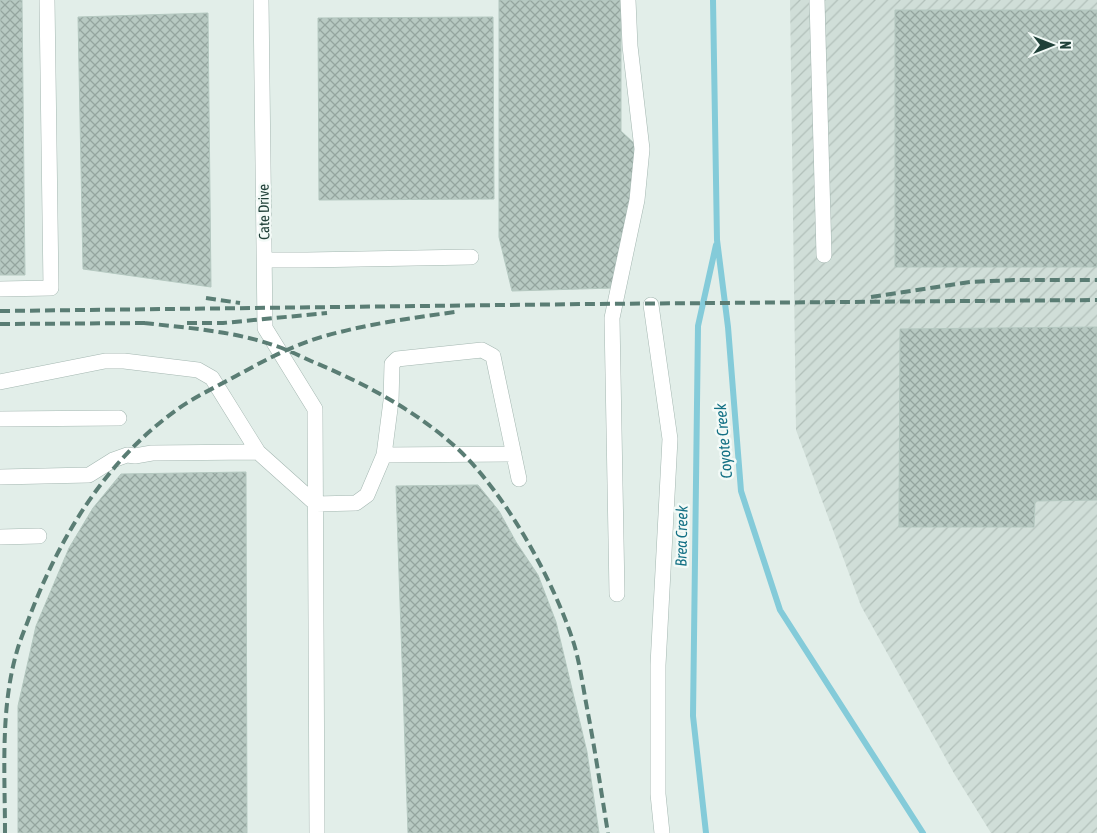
<svg xmlns="http://www.w3.org/2000/svg" width="1097" height="833" font-family="'Asap Condensed',sans-serif">
	<style>
		.industrial { fill: url(#industrial-furrows) }
		.lines { fill: none; stroke-linecap: round; stroke-linejoin: round }
		.stream { stroke: #84cbd9; stroke-width: 6 }
		.building { fill: url(#building-cross-hatch); stroke: #b4c8c0 }
		.minor-casing { stroke: #a4b7b1; stroke-width: 16 }
		.minor { stroke: #fff; stroke-width: 15 }
		.rail { stroke: #5a7d74; stroke-width: 4; stroke-dasharray: 10 5; stroke-linecap: butt }
		.labels { text-anchor: middle; stroke-width: 5; stroke-linejoin: round; paint-order: stroke }
		.street-label { font-size: 15px; fill: #204139; stroke: #f3faf7 }
		.water-label { font-size: 16px; font-style: italic; fill: #137084; stroke: #f3faf7 }
	</style>
	<defs>
		<pattern id="industrial-furrows" width="10" height="10" patternUnits="userSpaceOnUse" patternTransform="scale(1.25)"><rect width="10" height="10" fill="#d0ded8"/><path d="M-1 1l2-2M0 10L10 0M9 11l2-2" fill="none" stroke="#b2c0ba"/></pattern>
		<pattern id="building-cross-hatch" width="8" height="8" patternUnits="userSpaceOnUse" patternTransform="scale(1.25)"><rect width="8" height="8" fill="#b7c9c2"/><path d="M0 0l8 8M0 8l8-8" fill="none" stroke="#94a59f"/></pattern>
	</defs>
	<rect width="100%" height="100%" fill="#e2eee9"/>
	<path class="industrial" d="M 790,0 L 1097,0 L 1097,833 L 991,833 L 955,775 L 861,606 L 796,430 Z"/>
	<g class="lines">
		<path class="stream" d="M 713,0 L 717,240 L 728,327 L 741,491 L 780,610 L 923,833
			M 706,833 L 693,716 L 698,326 L 716,245"/>
	</g>
	<path class="building" d="M 0,0 L 22,0 L 25,275 L 0,275 Z
		M 499,0 L 621,0 L 621,131 L 637,146 L 633,198 L 613,288 L 512,291 L 499,237 Z
		M 895,10 L 1097,10 L 1097,267 L 895,267 Z
		M 208,13 L 211,287 L 83,269 L 78,17 Z
		M 493,17 L 494,199 L 319,200 L 318,18 Z
		M 1097,327 L 1097,500 L 1035,501 L 1034,527 L 899,527 L 900,329 Z
		M 246,472 L 247,833 L 18,833 L 18,706 L 36,626 L 69,548 L 93,508 L 121,474 Z
		M 478,485 L 499,511 L 516,542 L 538,575 L 556,622 L 587,752 L 599,833 L 408,833 L 396,486 Z"/>
	<g class="lines">
		<defs>
			<path id="minor" d="M 261,0 L 265,328 L 315,409 L 317,833
				M 817,0 L 824,255
				M 265,260 L 307,260 L 471,257
				M 0,289 L 51,288 L 47,0
				M 651,305 L 670,439 L 658,665 L 658,794 L 662,833
				M 0,382 L 105,361 L 124,361 L 198,370 L 212,378 L 258,452 L 316,504 L 356,503 L 367,495 L 384,455 L 391,401 L 392,364 L 397,359 L 482,350 L 493,356 L 519,479
				M 0,419 L 119,418
				M 384,455 L 514,454
				M 0,477 L 89,475 L 113,460 L 127,455 L 135,456 L 152,453 L 258,452
				M 0,537 L 39,536
				M 617,594 L 612,318 L 637,200 L 642,149 L 630,46 L 628,0"/>
		</defs>
		<use href="#minor" class="minor-casing"/>
		<use href="#minor" class="minor"/>
		<path class="rail" d="M 871,297 L 970,282 L 1014,280 L 1097,280
			M 206,298 L 240,303
			M 0,311 L 589,304 L 1097,300
			M 144,323 C 188,328 234,331 276,346 C 288,350 300,356 311,361 C 364,383 417,411 459,450 C 507,496 554,581 574,644 C 580,664 583,687 587,708 C 595,749 601,791 608,833
			M 187,323 L 223,323 L 327,313
			M 0,324 L 150,323
			M 5,833 C 5,773 0,709 17,651 C 20,640 25,629 29,618 C 59,538 105,462 175,411 C 194,397 216,387 236,376 C 265,360 293,345 325,336 C 367,324 411,318 455,312"/>
	</g>
	<g class="labels">
		<g class="street-label">
			<text transform="translate(264 212) rotate(-91)" y="5">Cate Drive</text>
		</g>
		<g class="water-label">
			<text transform="translate(723 441) rotate(-95)" y="6">Coyote Creek</text>
			<text transform="translate(681 536) rotate(-89)" y="6">Brea Creek</text>
		</g>
	</g>
	<g transform="translate(1052 45) rotate(90)" stroke="#f3faf7" stroke-width="4" paint-order="stroke">
	<path d="M0-4L9 19L0 12L-9 19Z" fill="#204139"/>
	<text y="-8" font-size="14" font-weight="bold" text-anchor="middle" fill="#204139">N</text>
	</g>
</svg>
